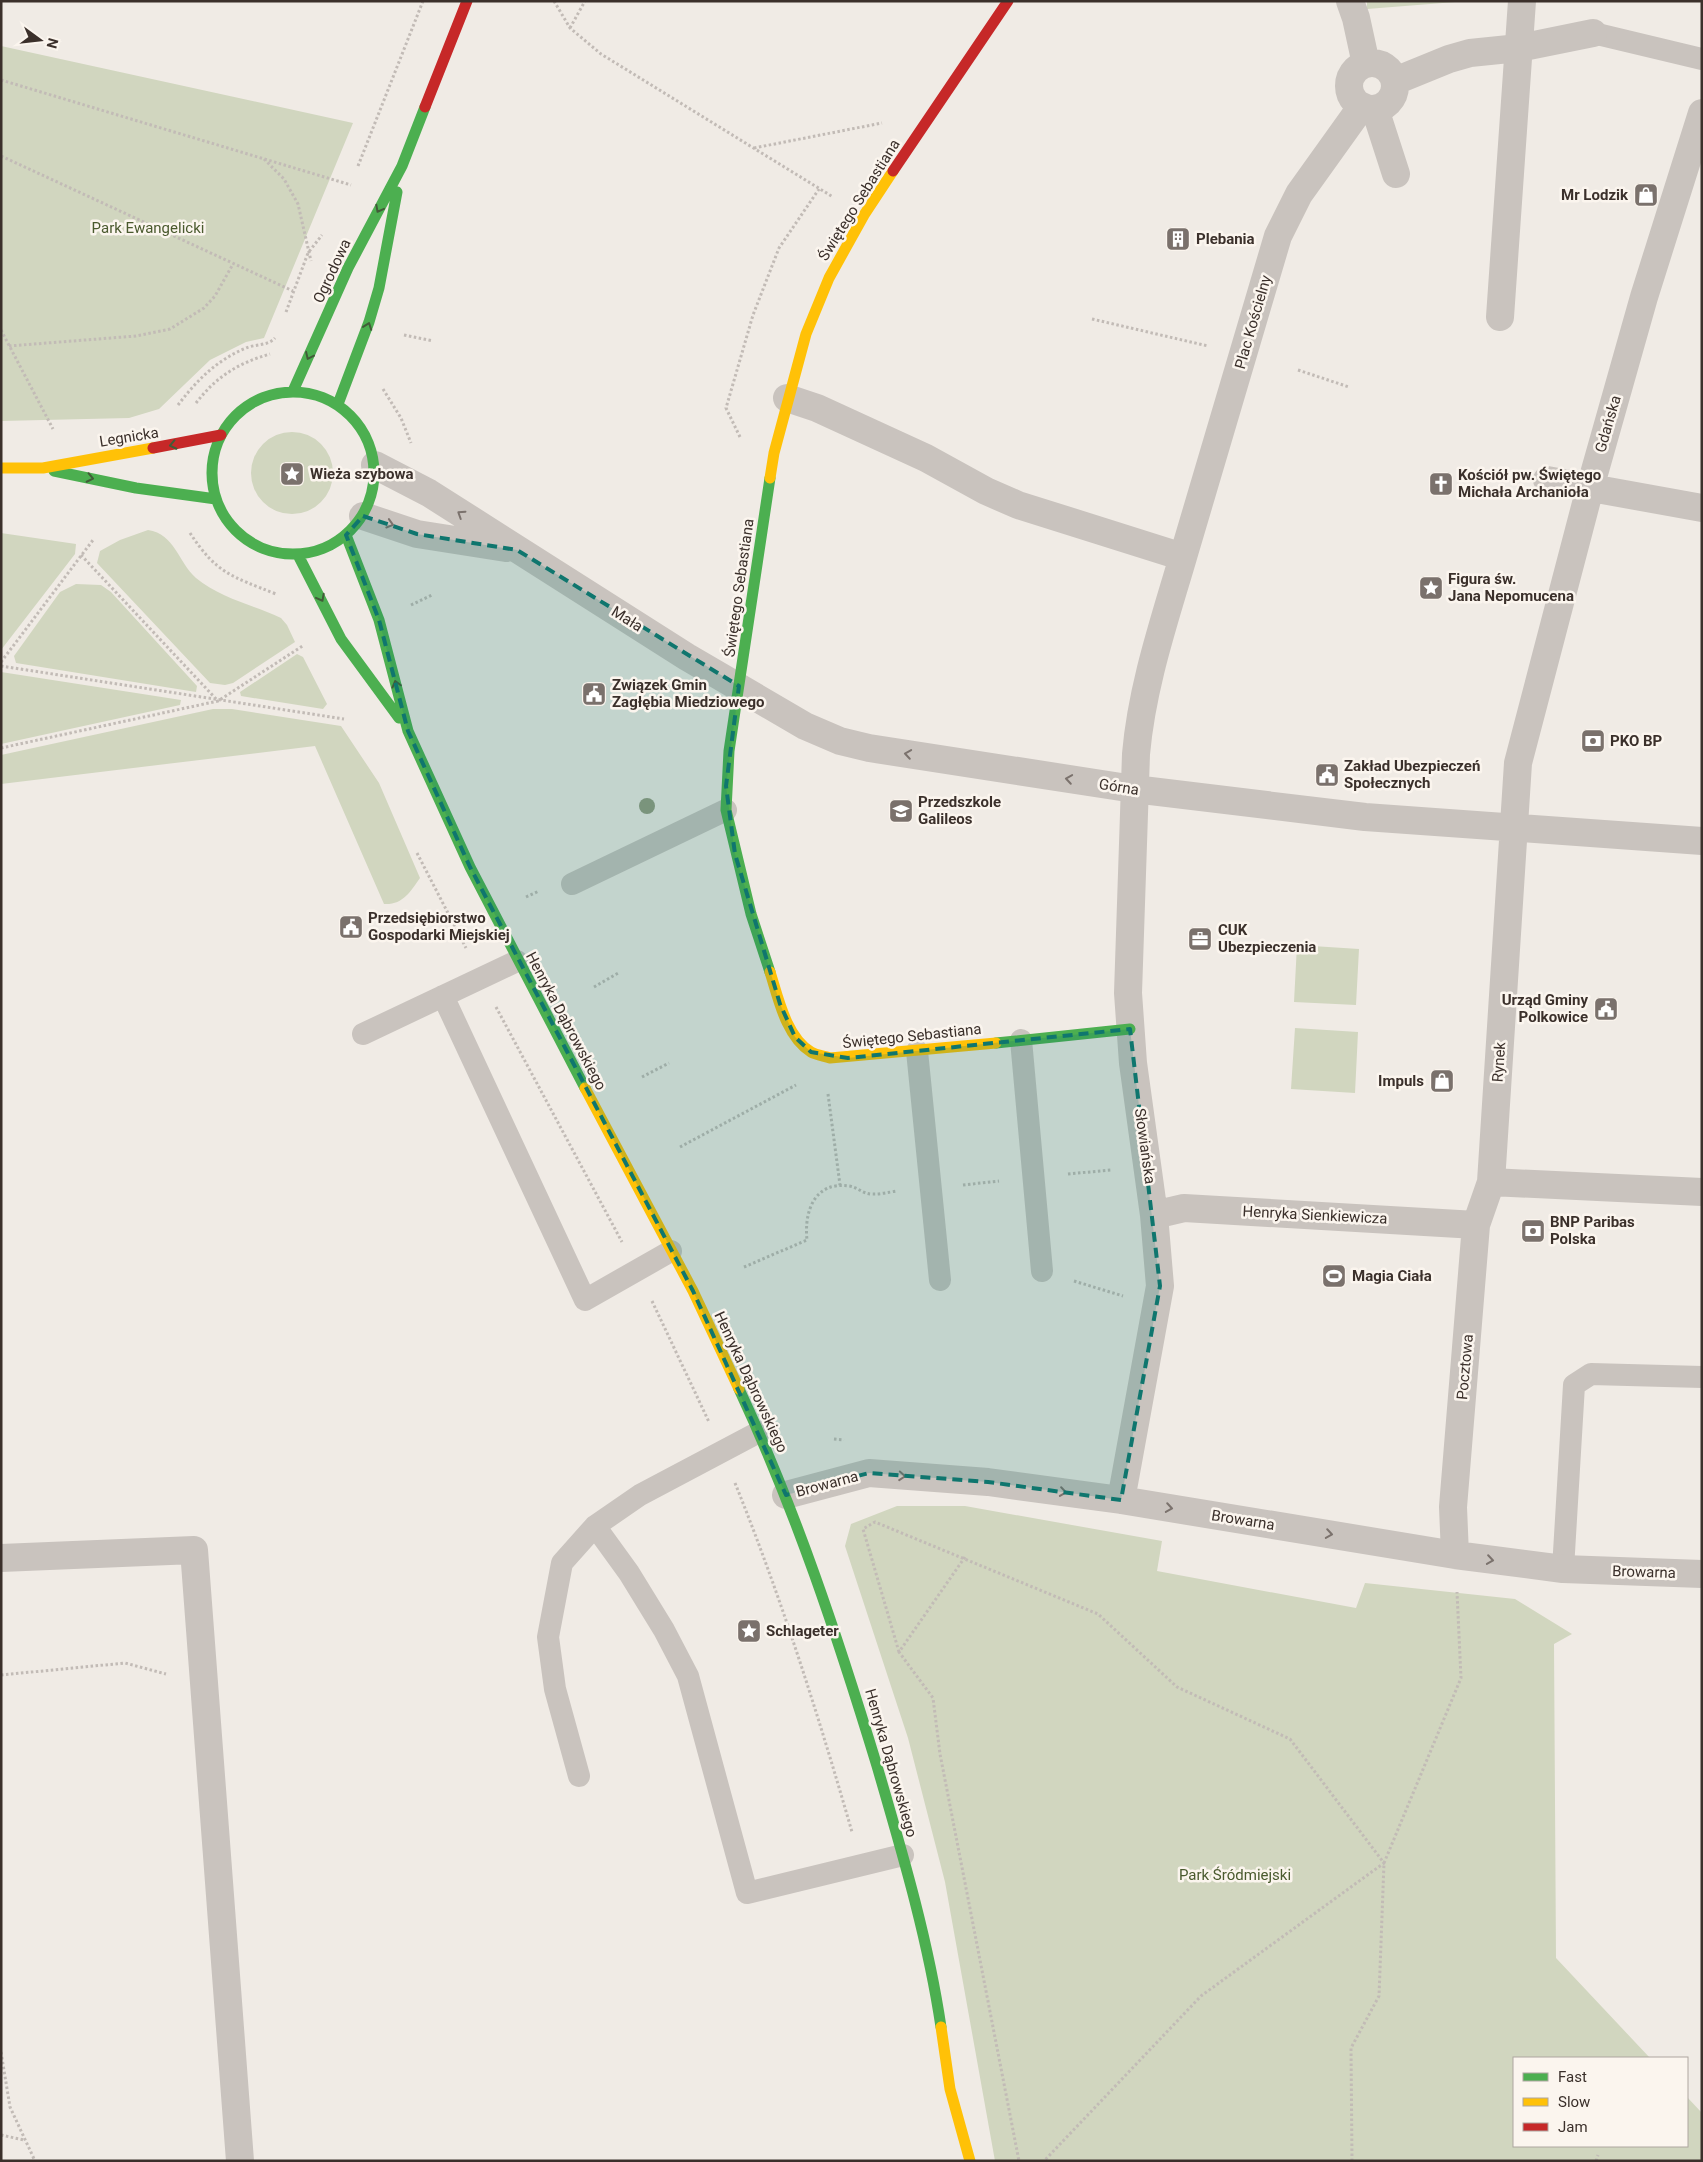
<svg xmlns="http://www.w3.org/2000/svg" width="1703" height="2162" font-family="Roboto,sans-serif">
	<style>
		.green { fill: #d1d6bf }
		.lines { fill: none; stroke-linecap: round; stroke-linejoin: round }
		.path { stroke: #c2bbb6; stroke-width: 3; stroke-dasharray: 2.5 2.5; stroke-linecap: butt }
		.lane { stroke: #c9c3be; stroke-width: 22 }
		.street { stroke: #c9c3be; stroke-width: 28 }
		.fast { stroke: #4caf50; stroke-width: 11 }
		.slow { stroke: #ffc107; stroke-width: 11 }
		.jam { stroke: #c62828; stroke-width: 11 }
		.tree { fill: #959b80 }
		.oneway { stroke: #415c38 }
		.oneway2 { stroke: #7b726d }
		.marked { fill: #0f766e; fill-opacity: 0.2; stroke: #0f766e; stroke-width: 4; stroke-dasharray: 10 6; stroke-linejoin: round }
		.labels { text-anchor: middle; stroke-width: 5; stroke-linejoin: round; paint-order: stroke }
		.poi-label { font-size: 15px; font-weight: bold; fill: #3b302b; stroke: #fbf5ee; text-anchor: start }
		.street-label { font-size: 15px; fill: #3b302b; stroke: #fbf5ee }
		.park-label { font-size: 15px; fill: #4a5a2e; stroke: #fbf5ee }
	</style>
	<rect width="100%" height="100%" fill="#f0ebe5"/>
	<path class="green" d="M 1367,1 L 1468,1 L 1367,9 Z
		M 1,46 L 353,123 L 264,338 L 246,342 L 210,360 L 159,409 L 129,418 L 1,421 Z
		M251 473a41 41 0 1 1 82 0a41 41 0 1 1-82 0Z
		M 148,530 C 175,534 178,562 196,578 C 220,598 253,605 281,618 L 287,625 L 295,642 L 233,683 L 225,685 L 210,683 L 97,563 L 100,551 L 120,540 Z
		M 1,533 L 76,544 L 75,554 L 1,650 Z
		M 76,584 L 101,585 L 111,592 L 197,686 L 196,692 L 16,663 L 14,656 L 60,592 Z
		M 297,654 L 303,657 L 327,704 L 323,709 L 241,696 L 240,692 Z
		M 1,672 L 181,700 L 180,705 L 1,744 Z
		M 213,709 L 232,709 L 341,726 L 379,783 L 420,878 C 410,892 403,905 384,904 L 315,746 L 1,784 L 1,755 Z
		M 1297,945 L 1359,949 L 1356,1005 L 1294,1002 Z
		M 1295,1028 L 1358,1032 L 1355,1093 L 1291,1089 Z
		M 897,1506 L 965,1506 L 1162,1541 L 1157,1571 L 1356,1608 L 1365,1583 L 1515,1599 L 1572,1634 L 1554,1644 L 1556,1958 L 1650,2058 L 1514,2058 L 1514,2146 L 1687,2146 L 1687,2097 L 1702,2113 L 1702,2161 L 995,2161 L 945,1882 L 908,1738 L 845,1546 L 851,1524 Z"/>
	<g class="lines">
		<path class="path" d="M 554,1 L 570,28 L 601,54 L 833,197
			M 570,28 L 585,1
			M 1,80 L 351,185
			M 754,148 L 882,123
			M 1,156 L 293,291
			M 264,159 L 284,179 L 298,204 L 311,261
			M 358,166 L 423,1
			M 286,312 L 308,253 L 322,235
			M 1092,319 L 1208,346
			M 1,330 L 53,429
			M 404,335 L 433,341
			M 9,346 L 136,336 L 170,329 L 204,308 L 215,296 L 233,264
			M 1298,370 L 1349,387
			M 383,389 L 401,418 L 411,443
			M 196,403 C 216,377 238,363 270,354
			M 178,405 C 197,380 217,360 246,348 C 255,344 268,346 275,338
			M 740,437 L 726,408 L 753,315 L 779,248 L 819,189
			M 190,533 C 217,574 231,576 276,594
			M 81,555 L 218,701
			M 411,605 L 432,595
			M 1,662 L 93,540
			M 1,666 L 344,719
			M 1,748 L 218,701 L 304,645
			M 417,853 L 466,948
			M 526,897 L 539,891
			M 594,987 L 620,972
			M 496,1007 L 622,1242
			M 642,1077 L 669,1063
			M 828,1094 L 840,1185
			M 680,1147 L 796,1085
			M 1068,1174 L 1111,1170
			M 963,1185 L 999,1181
			M 744,1267 L 807,1240 C 804,1212 814,1181 849,1186 C 856,1187 860,1191 866,1193 C 874,1196 889,1192 897,1191
			M 1074,1281 L 1123,1296
			M 652,1301 L 709,1422
			M 834,1439 L 844,1440
			M 735,1483 C 781,1597 818,1714 852,1832
			M 965,1557 L 899,1652 L 933,1698 L 940,1754 L 1019,2161
			M 899,1652 L 863,1529 L 875,1522 L 1098,1614 L 1177,1687 L 1290,1739 L 1384,1863 L 1201,1996 L 1044,2161
			M 1,1675 L 125,1663 L 166,1674
			M 1,2052 L 10,2107 L 35,2161
			M 1,2135 L 24,2140
			M 1352,2161 L 1351,2048 L 1379,1996 L 1384,1863 L 1461,1678 L 1457,1592
			M 1596,2161 L 1598,2155"/>
		<path class="lane" d="M 1593,33 L 1702,59
			M 572,884 L 726,810
			M 443,996 L 585,1300 L 671,1251
			M 363,1034 L 517,961
			M 1021,1040 L 1042,1271
			M 917,1051 L 940,1280
			M 595,1526 L 629,1573 L 664,1630 L 688,1676 L 747,1893 L 903,1855
			M 1563,1569 L 1574,1385 L 1591,1374 L 1702,1377
			M 579,1776 L 555,1689 L 548,1637 L 562,1563 L 595,1526 L 640,1495 L 759,1432"/>
		<path class="street" d="M 1350,1 L 1356,18 L 1366,64
			M1349 86a23 23 0 1 1 46 0a23 23 0 1 1-46 0Z
			M 1395,81 L 1449,59 L 1470,53 L 1519,48 L 1593,33
			M 1375,109 L 1396,174
			M 1500,317 L 1522,1
			M 787,398 L 817,408 L 926,458 L 986,491 L 1018,505 L 1183,557 C 1164,622 1142,686 1136,754 L 1128,993 L 1133,1063 L 1154,1215 L 1160,1286 L 1121,1500
			M 375,465 L 429,493 L 687,657 L 805,726 L 840,741 L 869,748 L 1134,789 L 1365,817 L 1702,841
			M 1547,480 L 1702,508
			M 363,516 L 417,534 L 506,548
			M 1183,557 L 1278,236 L 1299,194 L 1362,106
			M 1491,1182 L 1702,1192
			M 1154,1215 L 1184,1208 L 1476,1225
			M 786,1495 L 869,1473 L 988,1482 L 1121,1500 L 1455,1555 L 1563,1569 L 1702,1574
			M 1455,1555 L 1453,1507 L 1476,1225 L 1491,1182 L 1518,763 L 1590,488 L 1644,297 L 1702,113
			M 1,1558 L 194,1550 L 240,2161"/>
		<path class="fast" d="M 293,391 L 348,268 L 402,166 L 425,107
			M212 473a81 81 0 1 1 162 0a81 81 0 1 1-162 0Z
			M 338,404 L 369,322 L 379,288 L 397,192
			M 54,471 L 136,488 L 216,499
			M 346,535 L 379,620 L 408,731 L 470,867 L 585,1088
			M 298,555 L 341,639 L 399,718
			M 770,972 L 751,914 L 726,810 L 729,751 L 770,478
			M 996,1043 L 1130,1029
			M 739,1389 C 796,1511 838,1638 877,1766 C 902,1852 928,1939 941,2027"/>
		<path class="slow" d="M 1,468 L 43,468 L 153,448
			M 770,478 L 774,453 L 806,334 L 829,278 L 864,215 L 893,171
			M 770,972 C 778,997 786,1037 811,1052 C 816,1055 824,1056 830,1058 L 996,1043
			M 585,1088 L 693,1291 L 739,1389
			M 941,2027 L 950,2089 L 970,2161"/>
		<path class="jam" d="M 425,107 L 467,1
			M 893,171 L 1008,1
			M 153,448 L 221,435"/>
	</g>
	<circle class="tree" cx="647" cy="806" r="8"/>
	<defs><path id="oneway-chevron" d="M-2-3.5L2.5 0L-2 3.5" fill="none" stroke-width="1.6" stroke-linecap="round" stroke-linejoin="round" transform="scale(1.25)"/></defs>
	<g class="oneway">
		<use href="#oneway-chevron" transform="translate(379 209) rotate(118)"/>
		<use href="#oneway-chevron" transform="translate(368 326) rotate(-70)"/>
		<use href="#oneway-chevron" transform="translate(309 356) rotate(115)"/>
		<use href="#oneway-chevron" transform="translate(173 445) rotate(168)"/>
		<use href="#oneway-chevron" transform="translate(90 478) rotate(12)"/>
		<use href="#oneway-chevron" transform="translate(321 598) rotate(62)"/>
		<use href="#oneway-chevron" transform="translate(396 684) rotate(-105)"/>
	</g>
	<g class="oneway2">
		<use href="#oneway-chevron" transform="translate(461 514) rotate(-147)"/>
		<use href="#oneway-chevron" transform="translate(390 524) rotate(17)"/>
		<use href="#oneway-chevron" transform="translate(908 754) rotate(-171)"/>
		<use href="#oneway-chevron" transform="translate(1069 779) rotate(-171)"/>
		<use href="#oneway-chevron" transform="translate(902 1476) rotate(4)"/>
		<use href="#oneway-chevron" transform="translate(1063 1492) rotate(8)"/>
		<use href="#oneway-chevron" transform="translate(1169 1508) rotate(9)"/>
		<use href="#oneway-chevron" transform="translate(1329 1534) rotate(9)"/>
		<use href="#oneway-chevron" transform="translate(1490 1560) rotate(8)"/>
	</g>
	<path class="marked" d="M 363,516 L 417,534 L 517,550 L 739,686 L 726,786 L 735,854 L 780,1004 L 795,1037 L 811,1052 L 848,1058 L 1130,1029 L 1160,1286 L 1121,1500 L 988,1482 L 869,1473 L 786,1495 L 693,1291 L 470,867 L 408,731 L 379,620 L 346,535 Z"/>
	<defs>
		<symbol id="shop-square" viewBox="-11 -11 22 22"><rect x="-9" y="-9" width="18" height="18" rx="4" fill="#7a716c" stroke="#fbf5ee"/><path d="M-5-2.5h2.3a2.7 3.5 0 0 1 5.4 0H5L5.5 6h-11ZM-1.5-2.5h3a1.5 2.3 0 0 0-3 0Z" fill="#fff"/></symbol>
		<symbol id="building-square" viewBox="-11 -11 22 22"><rect x="-9" y="-9" width="18" height="18" rx="4" fill="#7a716c" stroke="#fbf5ee"/><path d="M-4-6H4V6H1V3H-1V6H-4ZM-2.5-4.3h1.7v1.8h-1.7ZM.8-4.3h1.7v1.8H.8ZM-2.5-1h1.7V.8h-1.7ZM.8-1h1.7V.8H.8Z" fill="#fff"/></symbol>
		<symbol id="sight-square" viewBox="-11 -11 22 22"><rect x="-9" y="-9" width="18" height="18" rx="4" fill="#7a716c" stroke="#fbf5ee"/><path d="M0-6L1.8-2.2L6-1.7L2.9 1.2L3.7 5.4L0 3.3L-3.7 5.4L-2.9 1.2L-6-1.7L-1.8-2.2Z" fill="#fff"/></symbol>
		<symbol id="church-square" viewBox="-11 -11 22 22"><rect x="-9" y="-9" width="18" height="18" rx="4" fill="#7a716c" stroke="#fbf5ee"/><path d="M-1.2-6h2.4v3.5h3.3v2.4h-3.3V6h-2.4V-.1h-3.3v-2.4h3.3Z" fill="#fff"/></symbol>
		<symbol id="civic-square" viewBox="-11 -11 22 22"><rect x="-9" y="-9" width="18" height="18" rx="4" fill="#7a716c" stroke="#fbf5ee"/><path d="M-.6-6.5H3V-4.5H.6V-3L4-1V1h2V6H-6V1h2V-1L-.6-3ZM-1.2 2.5V6h2.4V2.5Z" fill="#fff"/></symbol>
		<symbol id="bank-square" viewBox="-11 -11 22 22"><rect x="-9" y="-9" width="18" height="18" rx="4" fill="#7a716c" stroke="#fbf5ee"/><path d="M-6-4H6V4H-6ZM0-2.3a2.3 2.3 0 1 0 0 4.6a2.3 2.3 0 1 0 0-4.6Z" fill="#fff"/></symbol>
		<symbol id="school-square" viewBox="-11 -11 22 22"><rect x="-9" y="-9" width="18" height="18" rx="4" fill="#7a716c" stroke="#fbf5ee"/><path d="M0-5L7-2L0 1L-7-2ZM-4 1L0 2.5L4 1V4Q0 6-4 4Z" fill="#fff"/></symbol>
		<symbol id="office-square" viewBox="-11 -11 22 22"><rect x="-9" y="-9" width="18" height="18" rx="4" fill="#7a716c" stroke="#fbf5ee"/><path d="M-6-3h4V-5.5h4V-3h4V5H-6ZM-1-4.5V-3h2v-1.5ZM-6 0V1H6V0Z" fill="#fff"/></symbol>
		<symbol id="stadium-square" viewBox="-11 -11 22 22"><rect x="-9" y="-9" width="18" height="18" rx="4" fill="#7a716c" stroke="#fbf5ee"/><path d="M0-5a6.5 5 0 1 0 0 10a6.5 5 0 1 0 0-10ZM-3.5-1.8h7v3.6h-7Z" fill="#fff"/></symbol>
	</defs>
	<g fill-rule="evenodd">
		<use href="#shop-square" x="1632" y="181" width="28" height="28"/>
		<use href="#building-square" x="1164" y="225" width="28" height="28"/>
		<use href="#sight-square" x="278" y="460" width="28" height="28"/>
		<use href="#church-square" x="1427" y="470" width="28" height="28"/>
		<use href="#sight-square" x="1417" y="574" width="28" height="28"/>
		<use href="#civic-square" x="580" y="680" width="28" height="28"/>
		<use href="#bank-square" x="1579" y="727" width="28" height="28"/>
		<use href="#civic-square" x="1313" y="761" width="28" height="28"/>
		<use href="#school-square" x="887" y="797" width="28" height="28"/>
		<use href="#civic-square" x="337" y="913" width="28" height="28"/>
		<use href="#office-square" x="1186" y="925" width="28" height="28"/>
		<use href="#civic-square" x="1592" y="995" width="28" height="28"/>
		<use href="#shop-square" x="1428" y="1067" width="28" height="28"/>
		<use href="#bank-square" x="1519" y="1217" width="28" height="28"/>
		<use href="#stadium-square" x="1320" y="1262" width="28" height="28"/>
		<use href="#sight-square" x="735" y="1617" width="28" height="28"/>
	</g>
	<g class="labels">
		<g class="poi-label">
			<text x="1628" y="200" text-anchor="end">Mr Lodzik</text>
			<text x="1196" y="244">Plebania</text>
			<text x="310" y="479">Wieża szybowa</text>
			<text x="1458" y="480">Kościół pw. Świętego<tspan x="1458" dy="17">Michała Archanioła</tspan></text>
			<text x="1448" y="584">Figura św.<tspan x="1448" dy="17">Jana Nepomucena</tspan></text>
			<text x="612" y="690">Związek Gmin<tspan x="612" dy="17">Zagłębia Miedziowego</tspan></text>
			<text x="1610" y="746">PKO BP</text>
			<text x="1344" y="771">Zakład Ubezpieczeń<tspan x="1344" dy="17">Społecznych</tspan></text>
			<text x="918" y="807">Przedszkole<tspan x="918" dy="17">Galileos</tspan></text>
			<text x="368" y="923">Przedsiębiorstwo<tspan x="368" dy="17">Gospodarki Miejskiej</tspan></text>
			<text x="1218" y="935">CUK<tspan x="1218" dy="17">Ubezpieczenia</tspan></text>
			<text x="1588" y="1005" text-anchor="end">Urząd Gminy<tspan x="1588" dy="17">Polkowice</tspan></text>
			<text x="1424" y="1086" text-anchor="end">Impuls</text>
			<text x="1550" y="1227">BNP Paribas<tspan x="1550" dy="17">Polska</tspan></text>
			<text x="1352" y="1281">Magia Ciała</text>
			<text x="766" y="1636">Schlageter</text>
		</g>
		<g class="street-label">
			<text transform="translate(859 200) rotate(-58)" y="5">Świętego Sebastiana</text>
			<text transform="translate(332 271) rotate(-65)" y="5">Ogrodowa</text>
			<text transform="translate(1253 322) rotate(-74)" y="5">Plac Kościelny</text>
			<text transform="translate(1608 424) rotate(-74)" y="5">Gdańska</text>
			<text transform="translate(129 437) rotate(-9)" y="5">Legnicka</text>
			<text transform="translate(739 588) rotate(-82)" y="5">Świętego Sebastiana</text>
			<text transform="translate(627 619) rotate(32)" y="5">Mała</text>
			<text transform="translate(1119 787) rotate(9)" y="5">Górna</text>
			<text transform="translate(566 1021) rotate(62)" y="5">Henryka Dąbrowskiego</text>
			<text transform="translate(912 1036) rotate(-6)" y="5">Świętego Sebastiana</text>
			<text transform="translate(1499 1062) rotate(-86)" y="5">Rynek</text>
			<text transform="translate(1145 1146) rotate(82)" y="5">Słowiańska</text>
			<text transform="translate(1315 1215) rotate(3)" y="5">Henryka Sienkiewicza</text>
			<text transform="translate(1465 1367) rotate(-85)" y="5">Pocztowa</text>
			<text transform="translate(751 1382) rotate(65)" y="5">Henryka Dąbrowskiego</text>
			<text transform="translate(827 1484) rotate(-15)" y="5">Browarna</text>
			<text transform="translate(1243 1520) rotate(9)" y="5">Browarna</text>
			<text transform="translate(1644 1572) rotate(2)" y="5">Browarna</text>
			<text transform="translate(891 1763) rotate(74)" y="5">Henryka Dąbrowskiego</text>
		</g>
		<g class="park-label">
			<text x="148" y="233">Park Ewangelicki</text>
			<text x="1235" y="1880">Park Śródmiejski</text>
		</g>
	</g>
	<rect width="1703" height="2162" fill="none" stroke="#3b302b" stroke-width="5"/>
	<rect x="1513" y="2057" width="175" height="90" fill="#fbf5ee" stroke="#aea6a0"/>
	<rect x="1523" y="2073" width="25" height="8" fill="#4caf50" stroke="#aea6a0"/>
	<text x="1558" y="2082" font-size="15" fill="#3b302b">Fast</text>
	<rect x="1523" y="2098" width="25" height="8" fill="#ffc107" stroke="#aea6a0"/>
	<text x="1558" y="2107" font-size="15" fill="#3b302b">Slow</text>
	<rect x="1523" y="2123" width="25" height="8" fill="#c62828" stroke="#aea6a0"/>
	<text x="1558" y="2132" font-size="15" fill="#3b302b">Jam</text>
	<g transform="translate(40 40) rotate(105)" stroke="#fbf5ee" stroke-width="4" paint-order="stroke">
	<path d="M0-4L9 19L0 12L-9 19Z" fill="#3b302b"/>
	<text y="-8" font-size="14" font-weight="bold" text-anchor="middle" fill="#3b302b">N</text>
	</g>
</svg>
